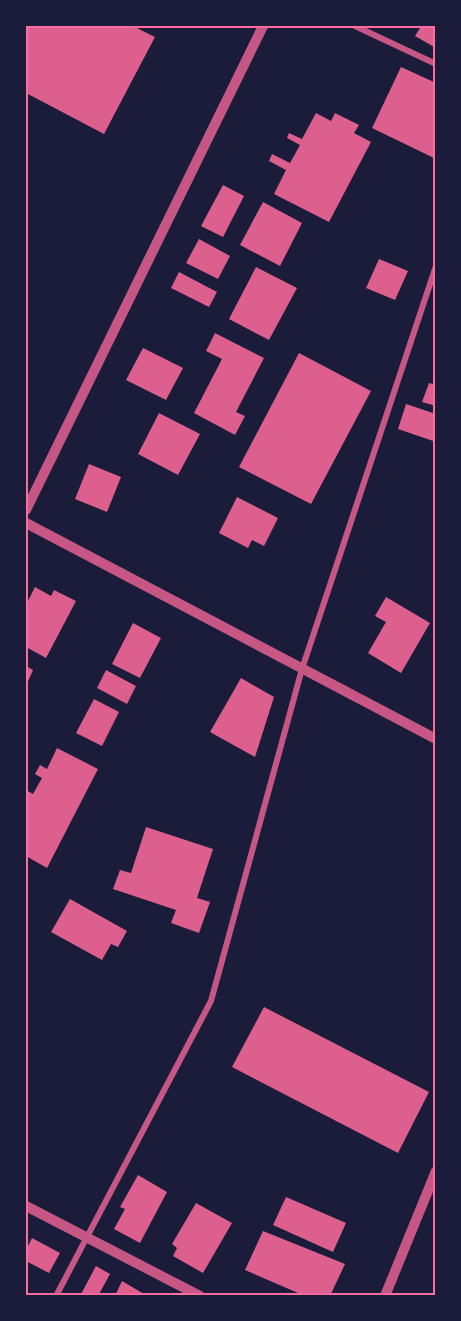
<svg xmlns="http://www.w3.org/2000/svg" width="461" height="1321" font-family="'Times New Roman',serif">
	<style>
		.building { fill: #dd5f8e }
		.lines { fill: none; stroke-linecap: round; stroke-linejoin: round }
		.minor { stroke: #c65784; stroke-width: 6 }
		.tertiary { stroke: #c65784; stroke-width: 10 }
		.neatline { fill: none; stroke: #ff6b9d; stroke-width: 2 }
	</style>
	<rect width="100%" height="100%" fill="#1b1b3a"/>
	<path class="building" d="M 26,26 L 133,26 L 155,37 L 104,134 L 26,93 Z
		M 415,26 L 436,26 L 436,48 L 415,36 L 420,28 Z
		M 401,67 L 436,83 L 436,159 L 372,128 Z
		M 316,113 L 331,121 L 335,113 L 359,125 L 354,133 L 371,142 L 329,222 L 274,194 L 286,170 L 269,161 L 272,154 L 290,163 L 300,145 L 287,138 L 289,133 L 302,139 Z
		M 223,185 L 244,196 L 223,237 L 201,226 Z
		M 263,202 L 302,223 L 280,266 L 240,245 Z
		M 199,239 L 230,256 L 218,279 L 186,263 Z
		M 379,259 L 408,271 L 395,300 L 366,288 Z
		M 256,267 L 297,288 L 269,340 L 229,319 Z
		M 179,272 L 217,292 L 209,307 L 171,288 Z
		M 215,333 L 264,358 L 236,412 L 245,416 L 235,435 L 194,413 L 222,359 L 206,351 Z
		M 143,348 L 183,368 L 166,400 L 126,380 Z
		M 299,353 L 371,391 L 311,504 L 239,467 Z
		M 429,383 L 436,385 L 436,406 L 422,402 Z
		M 406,404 L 436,414 L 436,442 L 398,429 Z
		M 159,413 L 200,434 L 178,475 L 138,454 Z
		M 89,464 L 121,477 L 107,512 L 75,499 Z
		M 237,497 L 278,518 L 264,546 L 252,540 L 248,548 L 219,533 Z
		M 35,587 L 51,596 L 54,590 L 76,601 L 46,658 L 26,647 L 26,605 Z
		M 386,597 L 430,623 L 401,673 L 368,653 L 386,622 L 375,616 Z
		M 133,623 L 161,638 L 140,678 L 112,664 Z
		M 26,666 L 33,670 L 26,686 Z
		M 106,670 L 136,686 L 127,704 L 97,688 Z
		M 241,678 L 274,697 L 255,757 L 210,732 Z
		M 94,699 L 119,712 L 102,746 L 76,733 Z
		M 57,748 L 98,769 L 47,868 L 26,856 L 26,790 L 33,794 L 42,778 L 35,774 L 40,765 L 47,769 Z
		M 146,827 L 213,849 L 197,898 L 210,902 L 199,933 L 171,923 L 176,910 L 113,889 L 120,870 L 131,873 Z
		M 70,899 L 127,931 L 118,947 L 111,944 L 102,960 L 51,932 Z
		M 264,1007 L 429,1092 L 398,1153 L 232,1067 Z
		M 138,1175 L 167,1192 L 140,1243 L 114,1229 L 125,1209 L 120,1207 Z
		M 286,1197 L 346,1223 L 333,1252 L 273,1225 Z
		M 196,1203 L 232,1223 L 203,1273 L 173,1256 L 177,1248 L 172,1244 Z
		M 263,1231 L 345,1264 L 330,1296 L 305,1296 L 245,1270 Z
		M 32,1238 L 60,1253 L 49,1273 L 26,1261 L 26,1250 Z
		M 96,1266 L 110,1274 L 98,1296 L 80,1296 Z
		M 122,1281 L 144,1294 L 143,1296 L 115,1296 Z"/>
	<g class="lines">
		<path class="minor" d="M 355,26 L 436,64
			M 56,1296 L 211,1001 L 302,669 L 436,266"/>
		<path class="tertiary" d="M 26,510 L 263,26
			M 26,523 L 436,739
			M 26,1206 L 200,1296
			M 385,1296 L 436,1171"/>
	</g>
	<rect width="461" height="1321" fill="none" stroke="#1b1b3a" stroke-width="54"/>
	<rect x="27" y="27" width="407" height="1267" class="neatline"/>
</svg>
